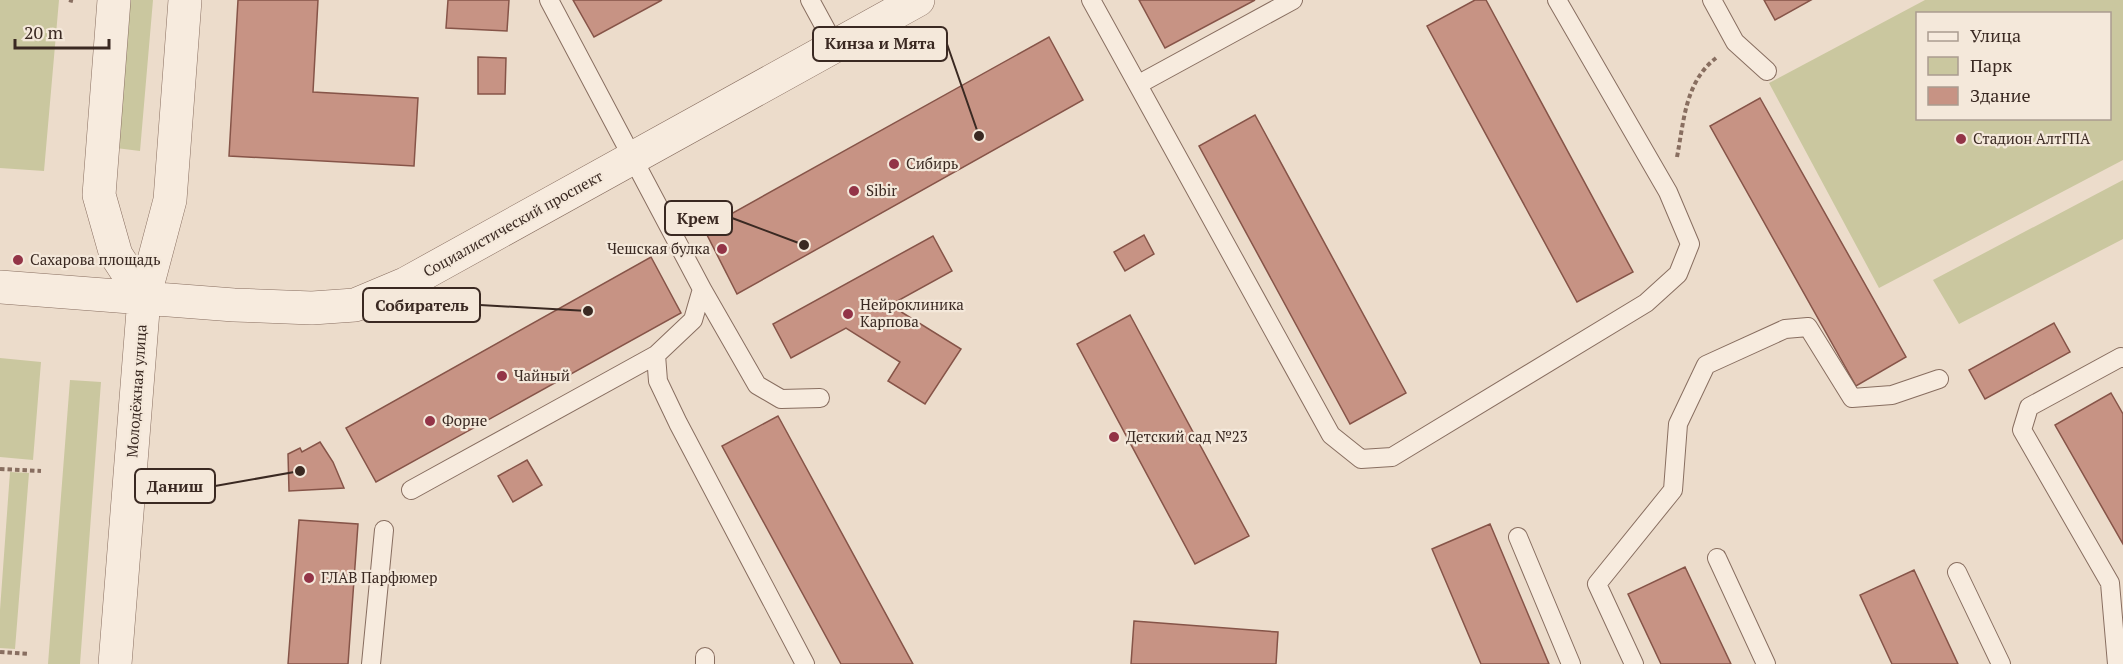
<svg xmlns="http://www.w3.org/2000/svg" width="2123" height="664" font-family="'PT Serif',serif">
	<style>
		.green { fill: #cac79f; fill-rule: evenodd }
		.building { fill: #c79384; stroke: #865448; stroke-width: 1.5 }
		.lines { fill: none; stroke-linecap: round; stroke-linejoin: round }
		.service-casing { stroke: #886e60; stroke-width: 20 }
		.tertiary-casing { stroke: #886e60; stroke-width: 34 }
		.path { stroke: #886e60; stroke-width: 4; stroke-dasharray: 4.5 3; stroke-linecap: butt }
		.service { stroke: #f7ebde; stroke-width: 18 }
		.tertiary { stroke: #f7ebde; stroke-width: 33 }
		.poi-dot { fill: #933447; stroke: #f4e8da; stroke-width: 2 }
		.labels { text-anchor: middle; stroke-width: 4.5; stroke-linejoin: round; paint-order: stroke }
		.poi-label { font-size: 15px; fill: #3a2922; stroke: #f4e8da; text-anchor: start }
		.street-label { font-size: 15px; fill: #3a2922; stroke: #f4e8da }
		.leader { fill: none; stroke: #3a2922; stroke-width: 2 }
		.callout-dot { fill: #3a2922; stroke: #f4e8da; stroke-width: 2 }
		.callout { fill: #f4e8da; stroke: #3a2922; stroke-width: 2 }
		.callout-label { font-size: 16px; text-anchor: middle; font-weight: bold; fill: #3a2922 }
	</style>
	<rect width="100%" height="100%" fill="#ecdccb"/>
	<path class="green" d="M 0,0 L 59,0 L 44,171 L 0,168 Z
		M 129,0 L 153,0 L 140,151 L 116,148 Z
		M 1925,0 L 2123,0 L 2123,160 L 1879,288 L 1769,83 ZM 1918,14 L 2110,14 L 2110,118 L 1918,118 Z
		M 2123,180 L 2123,239 L 1959,324 L 1933,280 Z
		M 0,358 L 41,362 L 33,460 L 0,457 Z
		M 70,380 L 101,382 L 80,664 L 48,664 Z
		M 10,472 L 29,473 L 15,649 L 0,648 L 0,610 Z"/>
	<path class="building" d="M 238,0 L 318,0 L 313,92 L 418,98 L 414,166 L 229,156 Z
		M 448,0 L 509,0 L 507,31 L 446,28 Z
		M 573,0 L 662,0 L 594,37 Z
		M 1139,0 L 1255,0 L 1165,48 Z
		M 1475,0 L 1486,0 L 1633,272 L 1577,302 L 1427,26 Z
		M 1764,0 L 1811,0 L 1775,20 Z
		M 1049,37 L 1083,100 L 737,294 L 704,229 Z
		M 478,57 L 506,58 L 505,94 L 478,94 Z
		M 1760,98 L 1906,357 L 1856,386 L 1710,126 Z
		M 1255,115 L 1406,393 L 1350,424 L 1199,146 Z
		M 1144,235 L 1154,254 L 1125,271 L 1114,252 Z
		M 933,236 L 952,271 L 890,305 L 961,349 L 925,404 L 888,381 L 900,362 L 846,328 L 791,358 L 773,324 Z
		M 651,257 L 681,313 L 376,482 L 346,428 Z
		M 1130,315 L 1249,536 L 1195,564 L 1077,344 Z
		M 2054,323 L 2070,352 L 1985,399 L 1969,370 Z
		M 2111,393 L 2123,414 L 2123,544 L 2055,425 Z
		M 778,416 L 913,664 L 841,664 L 722,446 Z
		M 320,442 L 333,462 L 344,488 L 289,491 L 288,454 L 300,448 L 302,452 Z
		M 527,460 L 542,485 L 513,502 L 498,476 Z
		M 299,520 L 358,524 L 348,664 L 288,664 Z
		M 1490,524 L 1549,664 L 1481,664 L 1432,549 Z
		M 1685,567 L 1731,664 L 1661,664 L 1628,594 Z
		M 1914,570 L 1958,664 L 1892,664 L 1860,595 Z
		M 1134,621 L 1278,632 L 1276,664 L 1131,664 Z"/>
	<g class="lines">
		<defs>
			<path id="service" d="M 549,0 L 702,289 L 693,320 L 656,355 L 658,381 L 678,423 L 805,664
				M 810,0 L 835,46
				M 1091,0 L 1331,435 L 1361,459 L 1392,457 L 1646,303 L 1678,274 L 1690,244 L 1668,192 L 1557,0
				M 1712,0 L 1735,42 L 1767,71
				M 1139,84 L 1293,0
				M 702,289 L 757,385 L 781,399 L 820,398
				M 411,490 L 656,355
				M 1518,537 L 1571,664
				M 1717,558 L 1766,664
				M 1957,572 L 2001,664
				M 371,664 L 384,530
				M 705,664 L 705,657
				M 1634,664 L 1597,584 L 1673,490 L 1678,424 L 1706,365 L 1785,329 L 1808,327 L 1852,398 L 1892,395 L 1939,379
				M 2117,664 L 2110,583 L 2022,430 L 2029,407 L 2121,357 L 2123,358"/>
			<path id="tertiary" d="M 114,0 L 99,195 L 116,255 L 144,298
				M 0,287 L 234,305 L 312,308 L 355,305 L 405,284 L 918,0
				M 115,664 L 144,298 L 170,200 L 185,0"/>
		</defs>
		<use href="#service" class="service-casing"/>
		<use href="#tertiary" class="tertiary-casing"/>
		<path class="path" d="M 69,0 L 73,1
			M 1677,157 C 1684,121 1685,82 1716,58
			M 0,469 L 41,471
			M 0,652 L 29,654"/>
		<use href="#service" class="service"/>
		<use href="#tertiary" class="tertiary"/>
	</g>
	<g class="poi-dot">
		<circle cx="1961" cy="139" r="6"/>
		<circle cx="894" cy="164" r="6"/>
		<circle cx="854" cy="191" r="6"/>
		<circle cx="722" cy="249" r="6"/>
		<circle cx="18" cy="260" r="6"/>
		<circle cx="848" cy="314" r="6"/>
		<circle cx="502" cy="376" r="6"/>
		<circle cx="430" cy="421" r="6"/>
		<circle cx="1114" cy="437" r="6"/>
		<circle cx="309" cy="578" r="6"/>
	</g>
	<g class="labels">
		<g class="poi-label">
			<text x="1973" y="144">Стадион АлтГПА</text>
			<text x="906" y="169">Сибирь</text>
			<text x="866" y="196">Sibir</text>
			<text x="710" y="254" text-anchor="end">Чешская булка</text>
			<text x="30" y="265">Сахарова площадь</text>
			<text x="860" y="310">Нейроклиника<tspan x="860" dy="17">Карпова</tspan></text>
			<text x="514" y="381">Чайный</text>
			<text x="442" y="426">Форне</text>
			<text x="1126" y="442">Детский сад №23</text>
			<text x="321" y="583">ГЛАВ Парфюмер</text>
		</g>
		<g class="street-label">
			<text transform="translate(513 224) rotate(-29)" y="5">Социалистический проспект</text>
			<text transform="translate(137 391) rotate(-86)" y="5">Молодёжная улица</text>
		</g>
	</g>
	<path class="leader" d="M979 136L947 44M804 245L732 218M588 311L480 305M300 471L215 486"/>
	<g class="callout-dot">
		<circle cx="979" cy="136" r="6"/>
		<circle cx="804" cy="245" r="6"/>
		<circle cx="588" cy="311" r="6"/>
		<circle cx="300" cy="471" r="6"/>
	</g>
	<g class="callout">
		<rect x="813" y="27" width="134" height="34" rx="6"/>
		<rect x="665" y="201" width="67" height="34" rx="6"/>
		<rect x="363" y="288" width="117" height="34" rx="6"/>
		<rect x="135" y="469" width="80" height="34" rx="6"/>
	</g>
	<g class="callout-label">
		<text x="880" y="49">Кинза и Мята</text>
		<text x="698" y="224">Крем</text>
		<text x="422" y="311">Собиратель</text>
		<text x="175" y="492">Даниш</text>
	</g>
	<rect x="1916" y="12" width="195" height="108" fill="#f4e8da" stroke="#aa9c90" stroke-width="1.5"/>
	<rect x="1928" y="32" width="30" height="9" fill="#f7ebde" stroke="#aa9c90" stroke-width="1.5"/>
	<text x="1970" y="42" font-size="18" fill="#3a2922">Улица</text>
	<rect x="1928" y="57" width="30" height="18" fill="#cac79f" stroke="#aa9c90" stroke-width="1.5"/>
	<text x="1970" y="72" font-size="18" fill="#3a2922">Парк</text>
	<rect x="1928" y="87" width="30" height="18" fill="#c79384" stroke="#aa9c90" stroke-width="1.5"/>
	<text x="1970" y="102" font-size="18" fill="#3a2922">Здание</text>
	<path d="M15 39v9h94v-9" fill="none" stroke="#3a2922" stroke-width="3"/>
	<text x="24" y="39" font-size="18" fill="#3a2922" stroke="#f4e8da" stroke-width="4.5" paint-order="stroke">20 m</text>
</svg>
